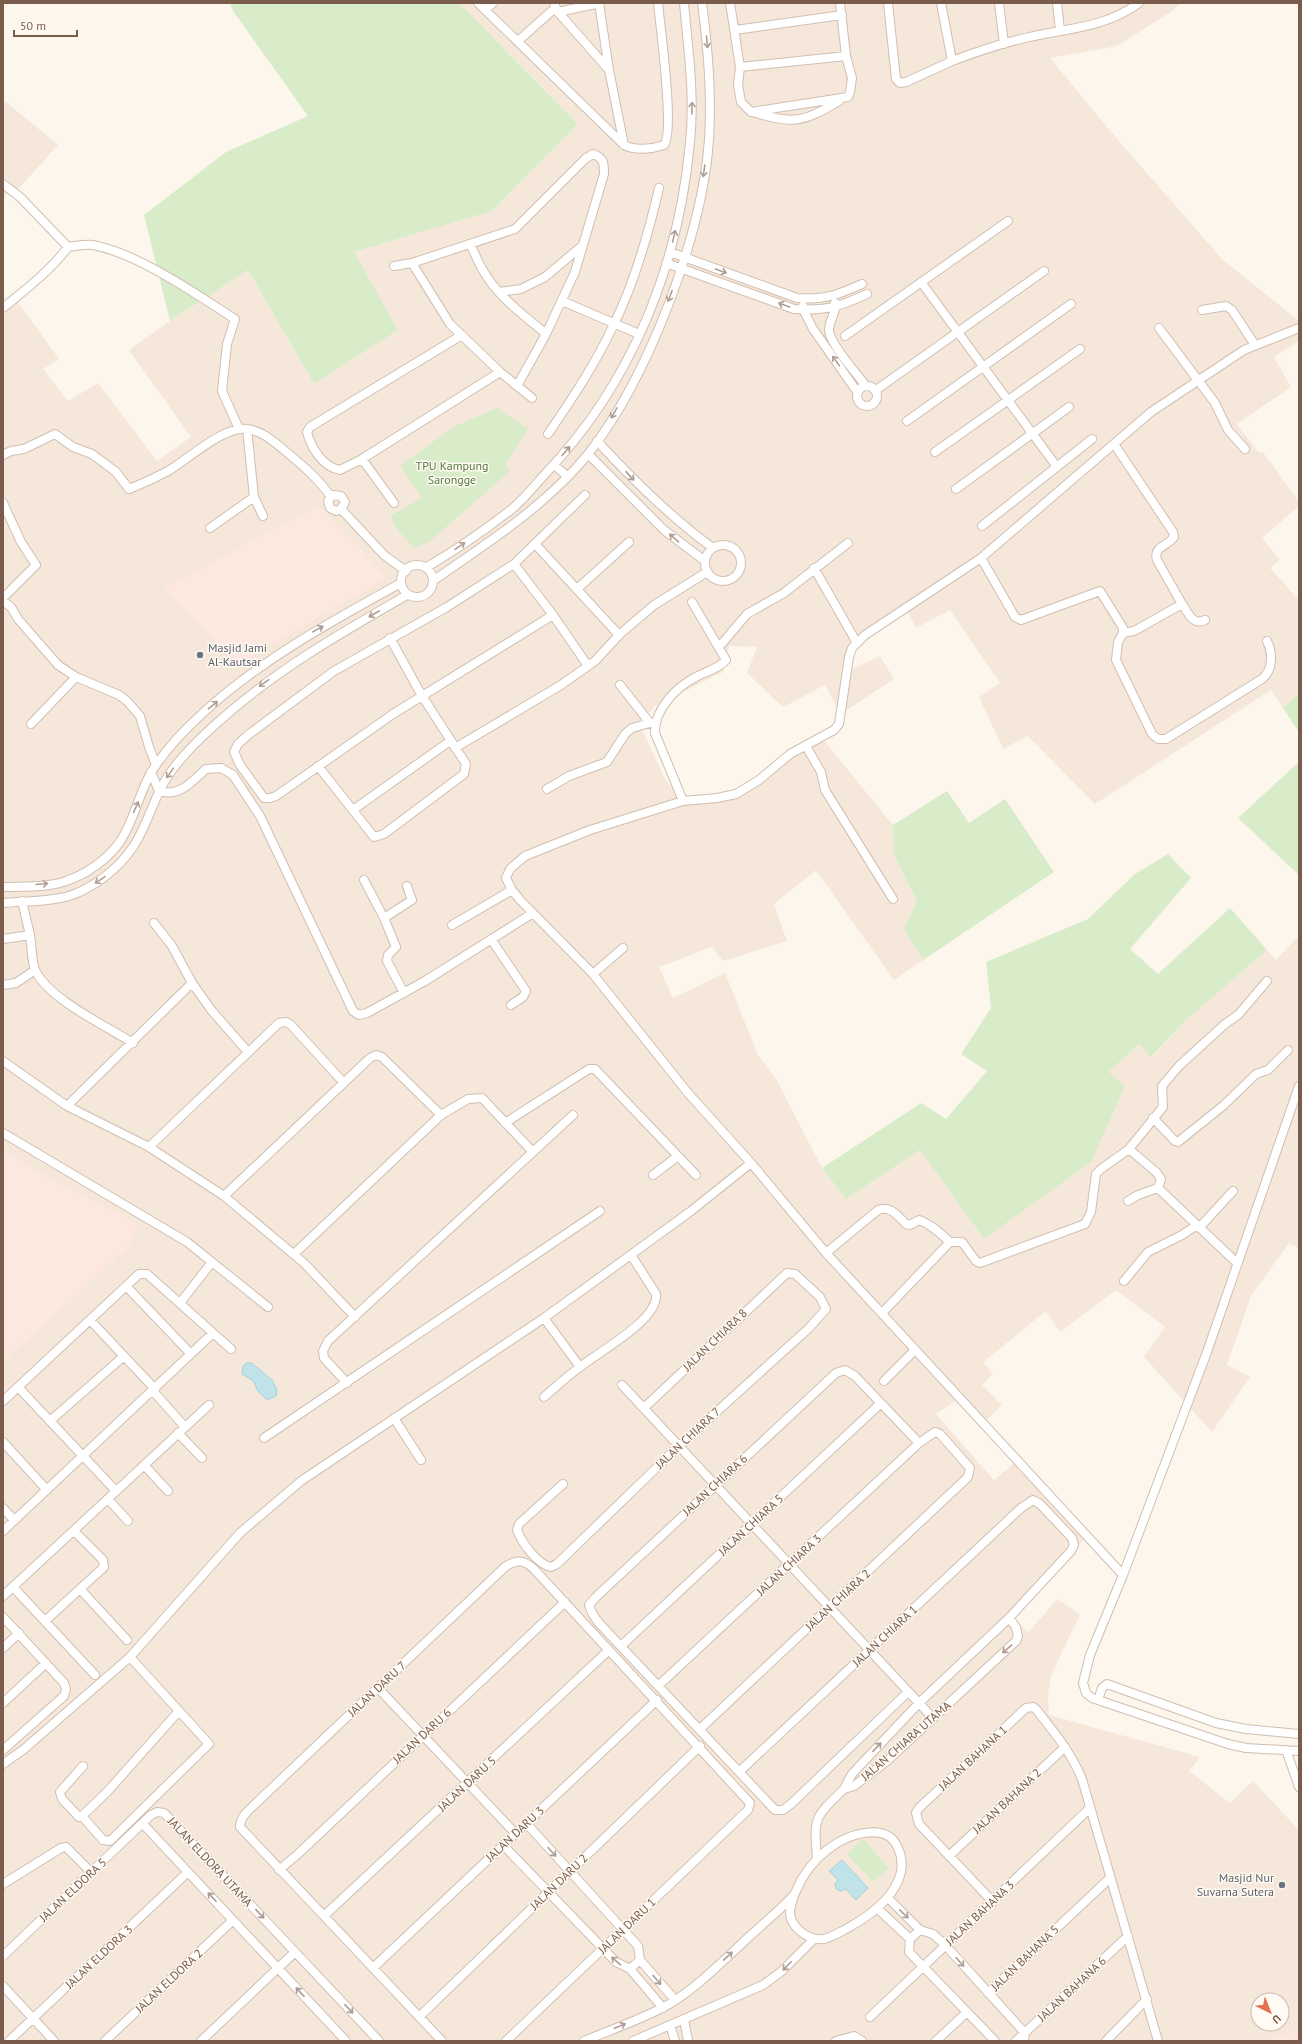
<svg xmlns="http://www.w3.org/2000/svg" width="1302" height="2044" font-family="'PT Sans',sans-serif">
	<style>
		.residential { fill: #f5e8da; fill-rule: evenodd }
		.commercial { fill: #fde8e0 }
		.green { fill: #d8ecc9 }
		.water { fill: #bfe3e8; stroke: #a5d3da }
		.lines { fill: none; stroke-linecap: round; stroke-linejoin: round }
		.street-casing { stroke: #d1beb0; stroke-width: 10 }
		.street { stroke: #fff; stroke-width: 8 }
		.oneway { stroke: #af9d94 }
		.worship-dot { fill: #6b7280; stroke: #fffaf3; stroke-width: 1.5 }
		.labels { text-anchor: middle; stroke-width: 3; stroke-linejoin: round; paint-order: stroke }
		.park-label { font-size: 12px; fill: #537a41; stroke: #fffaf3 }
		.worship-label { font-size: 12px; fill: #5b616d; stroke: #fffaf3; text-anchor: start }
		.street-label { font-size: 12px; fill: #7a5c4d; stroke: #fffaf3 }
	</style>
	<rect width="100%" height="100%" fill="#fdf6ec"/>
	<path class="residential" d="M 459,3 L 1181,3 L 1172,11 L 1117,46 L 1050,58 L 1117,139 L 1222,259 L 1299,321 L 1299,341 L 1274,357 L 1291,387 L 1237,424 L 1259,453 L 1263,452 L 1299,502 L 1299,506 L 1262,538 L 1280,560 L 1270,568 L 1299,600 L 1299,693 L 1283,708 L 1271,690 L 1095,804 L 1028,736 L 1003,749 L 979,697 L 1000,683 L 950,610 L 916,628 L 908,612 L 876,632 L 847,655 L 843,674 L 880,656 L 894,679 L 841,714 L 825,685 L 783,707 L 747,673 L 757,647 L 729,646 L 723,672 L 655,706 L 640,725 L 664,777 L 681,801 L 741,795 L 821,737 L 893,825 L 894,855 L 917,901 L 904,929 L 923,960 L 894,980 L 816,870 L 774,904 L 787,941 L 723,961 L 712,947 L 659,967 L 673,998 L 725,973 L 758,1055 L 776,1079 L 822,1168 L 846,1199 L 920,1150 L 984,1239 L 1109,1072 L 1139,1044 L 1152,1057 L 1184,1022 L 1267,950 L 1276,960 L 1299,936 L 1299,1248 L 1289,1243 L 1251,1296 L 1227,1365 L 1250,1377 L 1212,1432 L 1144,1357 L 1165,1327 L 1116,1290 L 1060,1332 L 1046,1311 L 983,1362 L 993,1374 L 982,1385 L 1002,1405 L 980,1426 L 955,1401 L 936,1414 L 994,1480 L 1015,1462 L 1087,1536 L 1014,1618 L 1028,1633 L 1057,1599 L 1080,1615 L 1051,1675 L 1048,1695 L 1049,1715 L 1200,1757 L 1189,1771 L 1230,1803 L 1253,1781 L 1297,1828 L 1299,1828 L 1299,2041 L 3,2041 L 3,301 L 12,294 L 59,359 L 43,369 L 68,401 L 98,383 L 157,461 L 191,437 L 129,350 L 170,321 L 248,270 L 314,384 L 354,252 L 492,211 L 578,124 ZM 1258,2000 L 1282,2000 L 1282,2024 L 1258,2024 Z
		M 3,102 L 6,102 L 58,145 L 20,187 L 3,196 Z"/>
	<path class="commercial" d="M 319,505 L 386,578 L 238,664 L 164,588 Z
		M 3,1149 L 19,1161 L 138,1225 L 131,1244 L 3,1362 Z
		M 1299,2029 L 1299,2041 L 1261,2041 Z"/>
	<path class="green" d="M 230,3 L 459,3 L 578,124 L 492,211 L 354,252 L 398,330 L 314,384 L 248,270 L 170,321 L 144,215 L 226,152 L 308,116 L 233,11 Z
		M 497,408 L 528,429 L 506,463 L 509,472 L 429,542 L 413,548 L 394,525 L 391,515 L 422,498 L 400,466 L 453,427 Z
		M 1299,693 L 1299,732 L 1283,708 Z
		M 1299,762 L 1299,875 L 1238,818 Z
		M 947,791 L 969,823 L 1005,799 L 1054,872 L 923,960 L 904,929 L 917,901 L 894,855 L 893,825 Z
		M 1168,854 L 1191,878 L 1130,949 L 1158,974 L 1230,908 L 1267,950 L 1184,1022 L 1151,1057 L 1139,1044 L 1109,1072 L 1125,1086 L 1091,1162 L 984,1239 L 920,1150 L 846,1199 L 822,1168 L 921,1103 L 946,1119 L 987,1071 L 961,1054 L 991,1008 L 986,962 L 1088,919 L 1135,874 Z
		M 863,1839 L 889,1868 L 873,1882 L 847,1854 Z"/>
	<path class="water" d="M 246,1363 L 252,1363 L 272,1380 L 277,1390 L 276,1396 L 267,1400 L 257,1390 L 255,1384 L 252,1380 L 242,1374 L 243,1366 Z
		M 842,1860 L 868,1888 L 856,1900 L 846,1889 L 841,1891 L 836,1889 L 835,1884 L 838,1880 L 829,1871 Z"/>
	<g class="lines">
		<defs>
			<path id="street" d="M 478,3 L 624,145 C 635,151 652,149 664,145 C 675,132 660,25 658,3
				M 554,3 L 558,12 L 600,3
				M 599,3 L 609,70 L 624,145
				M 730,3 L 740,67 L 738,85 L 741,102 L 751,112 L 848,97 L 850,92 L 852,78 L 846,56 L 840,3
				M 888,3 L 896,79 L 900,83 L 906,82 L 952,61
				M 941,3 L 952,61 C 976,52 1000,44 1025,38 C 1066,28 1103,29 1139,3
				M 999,3 L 1004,44
				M 1057,3 L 1060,31
				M 485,10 L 493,3
				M 558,12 L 609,70
				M 735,30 L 842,15
				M 518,41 L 555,8
				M 740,67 L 846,56
				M 752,112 C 794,124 802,123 839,101
				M 3,184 L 20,197 L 68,247
				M 470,244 C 475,253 478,263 484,272 C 499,298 524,315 546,334
				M 670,252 L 797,298 C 826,300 837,295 862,284
				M 412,263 L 450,324 L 500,372 L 532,398
				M 666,263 L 794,309 C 827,311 838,307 867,294
				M 394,266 L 412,263 L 515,229 L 586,158 L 593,154 C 604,158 604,163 604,174 L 575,272 L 546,334 L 517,386
				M 921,282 L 1057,467
				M 499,292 L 521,289 L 545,277 L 583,245
				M 562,301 L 639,334
				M 835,303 C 837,312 829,320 829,330 C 829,343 857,374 866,386
				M 803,306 L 803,309 L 813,329 L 858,393
				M 3,308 C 26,289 50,271 68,247 C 77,246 84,244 93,245 C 139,254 196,294 235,319 L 227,344 L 222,391 L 239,429
				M 1202,310 L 1226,306 L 1232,310 L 1255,345
				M 1159,328 L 1215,403 L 1228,430 L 1245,449
				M 462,335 L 310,427 L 307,432 C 311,448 323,467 340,470 L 362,459 L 500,372
				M 845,336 L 1008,221
				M857 396a10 10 0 1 1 20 0a10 10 0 1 1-20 0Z
				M 876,390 L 1044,271
				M 907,421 L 1071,304
				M 247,429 L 254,497 L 263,516
				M 548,434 C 572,399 596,363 614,324 C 634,284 649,231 659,188
				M 597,441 C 633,480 670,517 713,548
				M 1114,444 L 1173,532 L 1174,537 C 1167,547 1153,546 1157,560 L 1182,604
				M 935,452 L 1080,349
				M 588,454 L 664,530 L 705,561
				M 3,455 L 11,451 L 24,449 L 55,434 L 73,447 L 92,454 L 116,472 L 129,489 C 142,484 155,478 168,471 C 187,460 225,425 247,429 C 262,431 273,441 284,450 C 301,464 319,479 331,497
				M 362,459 L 394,503
				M 554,465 L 567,476
				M 956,489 L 1069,407
				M 3,503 L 21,542 L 36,565 L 3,598
				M 341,509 L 345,502 L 341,496 L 333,495 L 328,501 L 330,508 L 336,511 L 341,509 L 384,555 L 406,571
				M 982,526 L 1092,439
				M 210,528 L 254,497
				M 536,545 L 619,635
				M705 563a18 18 0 1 1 36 0a18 18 0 1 1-36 0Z
				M 981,558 L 1015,617 L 1021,620 L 1100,591 L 1123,628 L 1123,633
				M 514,564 L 553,615 L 588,666
				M401 581a16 16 0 1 1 32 0a16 16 0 1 1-32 0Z
				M 427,567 C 456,550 485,530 512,509 C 524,499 535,485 546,473 C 632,383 679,265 690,142 C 695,95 688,49 684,3
				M 814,568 L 857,643
				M 434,580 C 488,543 548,504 589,453 C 648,378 703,234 709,139 C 712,93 708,48 702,3
				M 577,589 L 629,542
				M 3,601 L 11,607 L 18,619 L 58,665 L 76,677 L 119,695 L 127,701 L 140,716 L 149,747 L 156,765
				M 553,615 L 393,714 L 276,796 L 270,798 L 264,798 L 240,765 L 234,752 L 238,744 L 248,735 L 334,671 L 447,607 L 514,564 L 585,495
				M 1205,620 C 1192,626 1189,613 1182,604 L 1134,631 L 1123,633 L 1118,642 L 1116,660 L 1152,734 L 1158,739 L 1166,739 L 1262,679 C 1273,670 1273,653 1267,641
				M 719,647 L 747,614 L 784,593 L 848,543
				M 620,685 L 650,723
				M 31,724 L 76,677
				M 806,746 L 821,772 L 825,790 L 893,899
				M 455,748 L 561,685 L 595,661 L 619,635 L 654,605 L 707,572
				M 318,766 L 374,837 L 384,834 L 464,774 L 466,764 L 422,696 L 390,638
				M 151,772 L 159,791 C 180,798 193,780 206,769 L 221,768 L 233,775 L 260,816 L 353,1011 L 359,1015 L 367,1013 L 425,981 L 533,913
				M 547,789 L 569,776 L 607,762 L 625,734 L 632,728 L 650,723 L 655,723
				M 683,801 L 655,733 C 654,710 676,687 696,677 C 705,672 720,668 726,660 L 692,602
				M 353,810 L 450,741
				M 364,880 L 384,918 L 396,947 L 388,955 L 387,961 L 404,993
				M 3,887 C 22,886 45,888 63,882 C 84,876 109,859 121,840 C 135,819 139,792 152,771 C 166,749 185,729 204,712 C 262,659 332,621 401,583
				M 22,901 L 30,935
				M 3,903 C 25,901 51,902 72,895 C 96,886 119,868 133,847 C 148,825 153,798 168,776 C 181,756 199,739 217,723 C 276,670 339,634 407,595
				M 384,918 L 412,900 L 407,886
				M 154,923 L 172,946 L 192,983 L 212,1011 L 248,1052
				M 452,925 L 512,890
				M 3,939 L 30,935 C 32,946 31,962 36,972 C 51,1000 106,1026 133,1043
				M 491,939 L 526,991 L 523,997 L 511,1005
				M 593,974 L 623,948
				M 3,985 L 16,983 L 35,970
				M 3,1061 L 67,1106 L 149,1147 L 224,1196 L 304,1263 L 355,1317
				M 1299,1086 L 1207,1352 L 1123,1575 L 1090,1655 L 1083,1683 L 1086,1693 L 1092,1698 L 1228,1744 L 1246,1748 L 1299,1751
				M 67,1106 L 192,983
				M 1153,1118 L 1175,1141 L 1178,1142 L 1224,1105 L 1256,1074 L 1268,1070 L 1288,1050
				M 505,1123 L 589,1069 L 595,1069 L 696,1175
				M 3,1133 L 187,1242 L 268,1307
				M 149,1147 L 279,1023 L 286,1022 L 291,1025 L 343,1082
				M 1129,1149 L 1156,1172 L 1161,1179 L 1158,1188 L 1237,1263
				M 751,1163 L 688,1093 L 593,974 L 521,901 L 512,890 L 506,878 L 510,869 L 525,856 L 590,830 L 683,801 L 717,798 L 736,794 L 759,780 L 790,754 L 834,730 L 839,724 L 849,657 L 852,648 L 865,635 L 981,558 L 1151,412 L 1244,350 L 1299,328
				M 653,1175 L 678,1156
				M 224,1196 L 370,1058 L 376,1055 L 382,1057 L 441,1115
				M 1128,1201 L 1138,1195 L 1158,1188
				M 1199,1228 L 1233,1191
				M 826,1253 L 878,1210 C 890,1205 898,1216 906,1224 L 910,1225 L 919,1220 C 931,1224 941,1234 950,1242
				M 294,1254 L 441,1115 L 468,1099 L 482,1098 L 533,1152
				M 1124,1281 L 1148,1252 L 1182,1235 L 1197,1225
				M 126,1286 L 191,1354
				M 180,1303 L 212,1262
				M 883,1312 L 950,1242 L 962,1242 L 976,1261 L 980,1263 L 1085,1224 L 1091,1212 L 1096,1174 L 1101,1169 L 1129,1149 L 1163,1107 L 1162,1086 L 1179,1066 L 1225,1024 L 1238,1015 L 1267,981
				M 544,1318 L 580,1367
				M 90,1320 L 155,1389
				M 884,1381 L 915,1350
				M 347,1383 L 324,1358 L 323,1351 L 328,1341 L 573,1115
				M 622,1385 L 932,1717
				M 18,1387 L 116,1491
				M 153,1391 L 185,1427
				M 544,1397 C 556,1387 567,1376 580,1367 C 598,1352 659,1320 656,1294 L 631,1255
				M 3,1401 L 139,1274 L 147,1274 L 231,1349
				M 394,1418 L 421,1460
				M 50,1421 L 124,1356
				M 178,1433 L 202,1458
				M 264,1438 L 600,1211
				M 3,1442 L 47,1490
				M 144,1465 L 168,1491
				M 563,1484 L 519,1524 L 517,1530 C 522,1543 537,1564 551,1567 L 557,1564 L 679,1446 L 809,1328 L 826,1309 L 820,1297 L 795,1274 L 787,1273 L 644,1408
				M 108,1499 L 128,1521
				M 3,1508 L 14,1520
				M 3,1531 L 213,1333
				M 13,1587 L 95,1675
				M 80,1589 L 127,1640
				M 3,1596 L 209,1405
				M 3,1617 L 64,1683 L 66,1689 L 64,1696 L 3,1750
				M 45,1621 L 104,1567 L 103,1560 L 74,1531
				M 621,1646 L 880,1404
				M 3,1648 L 19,1633
				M 658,1686 L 919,1443
				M 378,1688 L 515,1833
				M 1098,1700 L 1102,1688 L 1107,1684 L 1216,1723 L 1246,1729 L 1299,1734
				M 3,1703 L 46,1663
				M 700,1729 L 968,1477 L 970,1468 L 940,1434 L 935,1432 L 919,1443 L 855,1376 L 845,1370 L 836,1373 L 596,1597 L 589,1605 L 592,1613 L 598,1622 L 775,1810 L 783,1810 L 791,1804 L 908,1692
				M 1286,1750 L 1299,1787
				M 3,1764 L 23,1750 L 130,1657 L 240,1533 L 301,1481 L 544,1318 L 691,1211 L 751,1163 L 826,1253 L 1123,1575
				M 83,1766 L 60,1792 L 62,1799 L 79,1817 L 82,1816 L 107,1792 L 179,1711
				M 740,1771 L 1021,1508 L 1033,1500 L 1040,1504 L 1072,1538 L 1074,1545 L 1071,1551 L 1009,1618 L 919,1703 L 852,1774 L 844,1789 L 854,1786 L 887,1761 L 1016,1641 L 1018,1636 L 1016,1627 L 1009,1618
				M 82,1816 L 103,1840 L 110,1841 L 209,1744 L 130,1657
				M 143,1824 L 346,2041
				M 503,1845 L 616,1962 L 630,1969 L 640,1960 L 638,1946 L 526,1823
				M 949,1856 L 1065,1747
				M 817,1859 C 814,1817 813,1819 844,1789
				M 279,1870 L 298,1854 L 565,1602
				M 3,1884 L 61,1848 L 66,1847 L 91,1872
				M 888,1898 L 920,1930 L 933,1934 L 946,1946 L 1025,2033 L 1024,2041
				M 993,1902 L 919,1824 L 916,1813 L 919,1808 L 1026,1708 L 1033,1707 L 1036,1709 C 1053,1731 1071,1752 1082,1779 L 1158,2041
				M 878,1909 L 910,1939
				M 324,1916 L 609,1650
				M 920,1930 L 910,1939 L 909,1952 L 995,2041
				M 3,1956 L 151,1815 L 157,1812 L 164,1813 L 379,2041
				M 640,1960 L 675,2000
				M 373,1968 L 657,1700
				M 630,1969 L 663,2008
				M 3,1986 L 54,2041
				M 988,1993 L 1110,1878
				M 419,2017 L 700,1746
				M 870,2017 L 1090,1808
				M 684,2019 L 688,2041
				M 670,2025 L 675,2041
				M 9,2041 L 188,1872
				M 105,2041 L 233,1920
				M 201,2041 L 295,1952
				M 442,2041 L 240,1827 C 240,1817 247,1812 253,1806 L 506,1566 C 518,1560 522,1559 533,1568 L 750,1803 L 748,1810 L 506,2041
				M 584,2041 C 610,2030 637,2021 662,2008 C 692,1993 726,1958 751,1935 C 765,1922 780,1910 793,1896 C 797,1891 799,1883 803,1877 C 811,1864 824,1851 837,1843 C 854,1833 888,1823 898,1848 C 914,1884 874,1914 846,1929 C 840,1932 832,1937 824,1939 C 815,1940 807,1937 800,1931 C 794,1926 790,1919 790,1912 C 790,1907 793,1900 794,1895
				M 633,2041 L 763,1985 L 782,1971 L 814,1939
				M 836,2041 L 854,2036 L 862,2041
				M 936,2041 L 967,2012
				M 1016,2041 L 1128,1936
				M 1106,2041 L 1147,1999"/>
		</defs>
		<use href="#street" class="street-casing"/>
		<use href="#street" class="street"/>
	</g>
	<defs><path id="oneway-shaft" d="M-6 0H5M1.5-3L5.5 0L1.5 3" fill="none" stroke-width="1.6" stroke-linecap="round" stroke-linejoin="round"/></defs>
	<g class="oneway">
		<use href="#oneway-shaft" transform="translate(707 42) rotate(85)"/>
		<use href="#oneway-shaft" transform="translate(692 108) rotate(-88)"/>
		<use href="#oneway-shaft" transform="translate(704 171) rotate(98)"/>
		<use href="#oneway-shaft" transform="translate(674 236) rotate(-77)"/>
		<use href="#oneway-shaft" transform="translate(721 271) rotate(20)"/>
		<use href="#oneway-shaft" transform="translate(670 296) rotate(111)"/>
		<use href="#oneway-shaft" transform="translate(784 305) rotate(-160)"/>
		<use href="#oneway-shaft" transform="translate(836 361) rotate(-125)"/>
		<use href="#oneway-shaft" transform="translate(614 413) rotate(120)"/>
		<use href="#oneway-shaft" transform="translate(566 451) rotate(-49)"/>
		<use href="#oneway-shaft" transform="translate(630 476) rotate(47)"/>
		<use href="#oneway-shaft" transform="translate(674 538) rotate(-139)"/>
		<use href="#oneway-shaft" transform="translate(460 546) rotate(-35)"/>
		<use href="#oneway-shaft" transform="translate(374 614) rotate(150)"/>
		<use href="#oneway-shaft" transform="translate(318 629) rotate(-29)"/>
		<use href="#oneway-shaft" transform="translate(264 683) rotate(145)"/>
		<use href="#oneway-shaft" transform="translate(213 705) rotate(-40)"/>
		<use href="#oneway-shaft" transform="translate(170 773) rotate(125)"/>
		<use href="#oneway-shaft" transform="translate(136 807) rotate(-66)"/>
		<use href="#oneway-shaft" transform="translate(100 880) rotate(146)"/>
		<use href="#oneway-shaft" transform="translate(42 884) rotate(-5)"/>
		<use href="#oneway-shaft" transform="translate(1007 1649) rotate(139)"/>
		<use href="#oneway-shaft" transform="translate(877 1747) rotate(-47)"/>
		<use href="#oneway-shaft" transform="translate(552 1852) rotate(48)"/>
		<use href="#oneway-shaft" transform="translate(212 1897) rotate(-133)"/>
		<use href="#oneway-shaft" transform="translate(260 1914) rotate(47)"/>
		<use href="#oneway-shaft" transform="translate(904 1914) rotate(44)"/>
		<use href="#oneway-shaft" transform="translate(728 1956) rotate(-43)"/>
		<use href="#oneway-shaft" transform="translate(616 1961) rotate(-139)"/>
		<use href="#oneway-shaft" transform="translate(960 1962) rotate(48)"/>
		<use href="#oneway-shaft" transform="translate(787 1966) rotate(134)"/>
		<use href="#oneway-shaft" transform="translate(657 1980) rotate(49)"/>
		<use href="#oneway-shaft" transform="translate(300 1992) rotate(-133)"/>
		<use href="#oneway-shaft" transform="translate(349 2009) rotate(47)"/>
		<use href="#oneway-shaft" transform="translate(620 2026) rotate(-23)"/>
	</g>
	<g class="worship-dot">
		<circle cx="200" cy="655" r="4"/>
		<circle cx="1282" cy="1885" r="4"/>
	</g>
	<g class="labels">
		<g class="park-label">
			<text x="452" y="470">TPU Kampung<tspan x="452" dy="14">Sarongge</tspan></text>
		</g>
		<g class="worship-label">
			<text x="208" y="652">Masjid Jami<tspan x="208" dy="14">Al-Kautsar</tspan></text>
			<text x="1274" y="1882" text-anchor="end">Masjid Nur<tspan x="1274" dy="14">Suvarna Sutera</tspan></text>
		</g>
		<g class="street-label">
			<text transform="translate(715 1340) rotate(-44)" y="4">JALAN CHIARA 8</text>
			<text transform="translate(688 1438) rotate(-43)" y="4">JALAN CHIARA 7</text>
			<text transform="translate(715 1485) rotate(-43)" y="4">JALAN CHIARA 6</text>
			<text transform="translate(751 1525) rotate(-43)" y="4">JALAN CHIARA 5</text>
			<text transform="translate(789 1565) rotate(-43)" y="4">JALAN CHIARA 3</text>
			<text transform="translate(838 1600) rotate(-43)" y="4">JALAN CHIARA 2</text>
			<text transform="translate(885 1636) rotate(-43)" y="4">JALAN CHIARA 1</text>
			<text transform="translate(377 1689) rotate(-43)" y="4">JALAN DARU 7</text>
			<text transform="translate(422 1736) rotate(-43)" y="4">JALAN DARU 6</text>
			<text transform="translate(906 1741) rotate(-41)" y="4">JALAN CHIARA UTAMA</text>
			<text transform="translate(973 1758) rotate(-43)" y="4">JALAN BAHANA 1</text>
			<text transform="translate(467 1784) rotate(-43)" y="4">JALAN DARU 5</text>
			<text transform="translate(1007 1801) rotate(-43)" y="4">JALAN BAHANA 2</text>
			<text transform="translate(515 1834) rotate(-43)" y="4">JALAN DARU 3</text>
			<text transform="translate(210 1862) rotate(47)" y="4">JALAN ELDORA UTAMA</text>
			<text transform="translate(559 1882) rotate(-44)" y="4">JALAN DARU 2</text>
			<text transform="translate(73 1890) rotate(-43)" y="4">JALAN ELDORA 5</text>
			<text transform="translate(980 1913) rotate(-43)" y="4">JALAN BAHANA 3</text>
			<text transform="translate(627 1926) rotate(-44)" y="4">JALAN DARU 1</text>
			<text transform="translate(99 1957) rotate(-43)" y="4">JALAN ELDORA 3</text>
			<text transform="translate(1025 1958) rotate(-44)" y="4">JALAN BAHANA 5</text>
			<text transform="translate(169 1981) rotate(-43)" y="4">JALAN ELDORA 2</text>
			<text transform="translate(1072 1989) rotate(-43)" y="4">JALAN BAHANA 6</text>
		</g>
	</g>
	<rect width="1302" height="2044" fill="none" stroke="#7a5c4d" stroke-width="8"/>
	<g transform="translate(1270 2012) rotate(137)"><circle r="19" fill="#fffaf3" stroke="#cabbb1"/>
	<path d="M0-3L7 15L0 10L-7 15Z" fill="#e76f51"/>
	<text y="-6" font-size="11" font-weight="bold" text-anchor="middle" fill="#7a5c4d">U</text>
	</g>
	<path d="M14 30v6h63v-6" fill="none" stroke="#7a5c4d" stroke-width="2"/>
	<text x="20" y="30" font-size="12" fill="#7a5c4d" stroke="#fffaf3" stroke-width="3" paint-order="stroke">50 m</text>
</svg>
